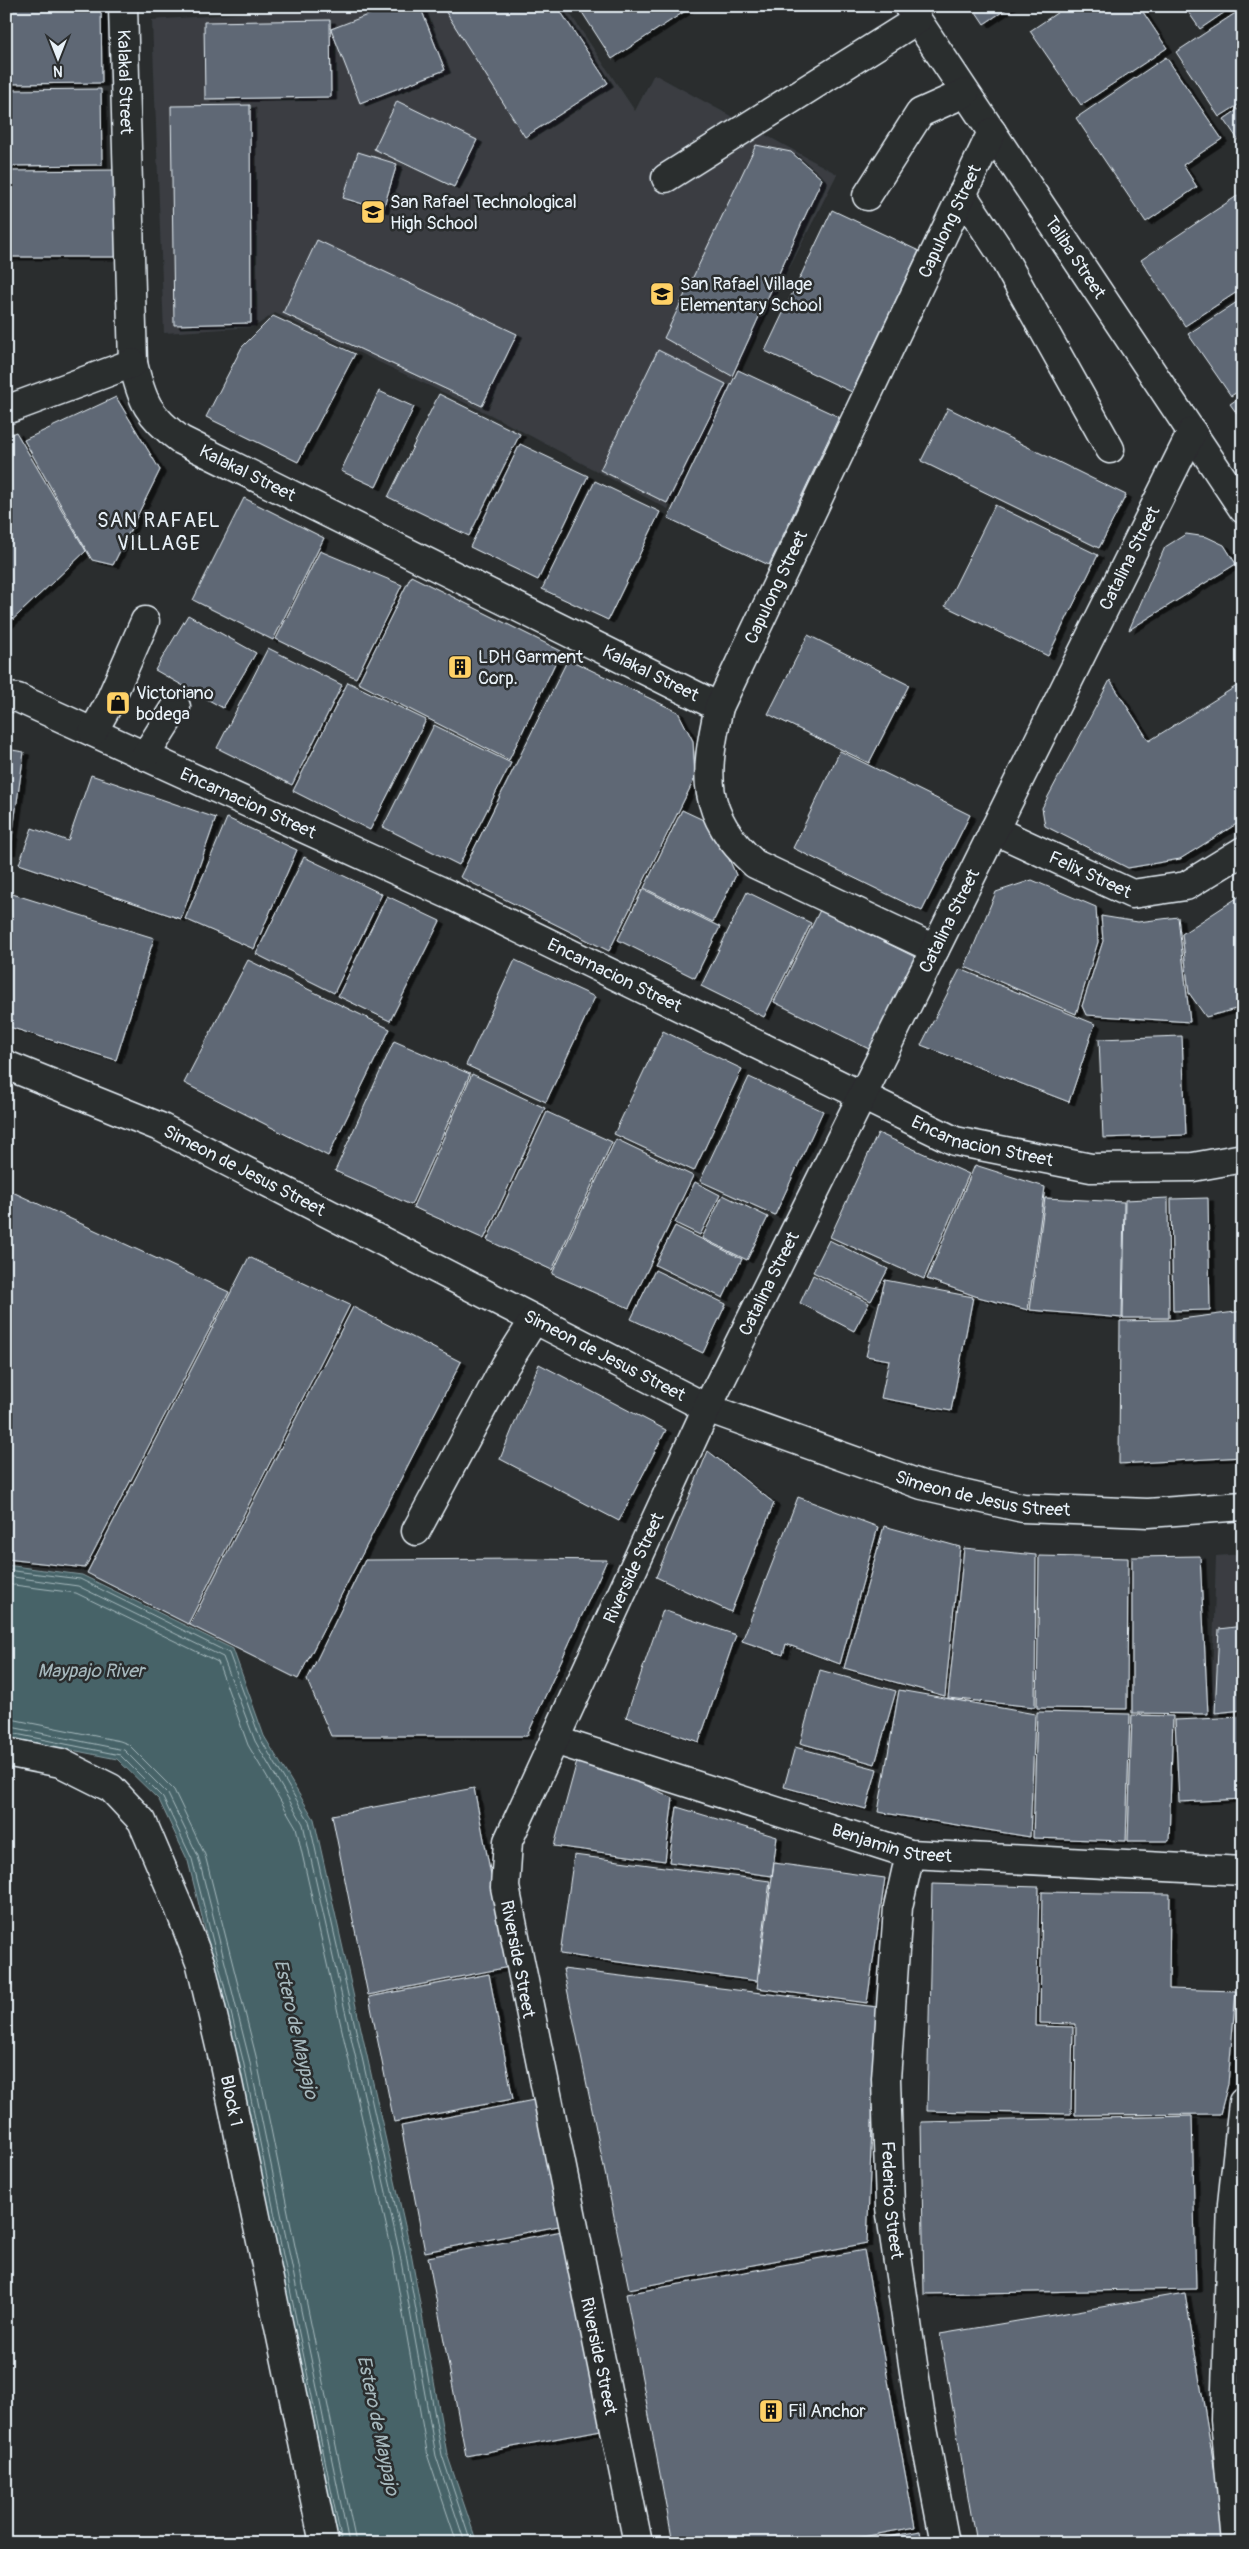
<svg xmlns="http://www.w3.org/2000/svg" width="1249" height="2549" font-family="Pangolin,sans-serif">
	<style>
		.built { fill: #3a3e43 }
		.water { fill: #466468; stroke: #879ca2 }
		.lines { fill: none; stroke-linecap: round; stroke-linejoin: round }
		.shore { stroke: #a7b9be; stroke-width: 1 }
		.building { fill: #5e6774; stroke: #e8f1f8; filter: url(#shadow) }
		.minor-casing { stroke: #e8f1f8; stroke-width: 31 }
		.minor { stroke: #2a2d2e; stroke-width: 28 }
		.labels { text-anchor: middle; stroke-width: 5; stroke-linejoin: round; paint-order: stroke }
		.street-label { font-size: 18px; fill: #e8f1f8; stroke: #2a2d2e }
		.poi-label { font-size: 18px; fill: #e8f1f8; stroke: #2a2d2e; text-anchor: start }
		.water-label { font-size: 19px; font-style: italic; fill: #a7b9be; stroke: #2a2d2e }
		.quarter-label { font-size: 20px; letter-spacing: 1px; fill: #e8f1f8; stroke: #2a2d2e }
	</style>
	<defs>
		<filter id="shadow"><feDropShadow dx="5.5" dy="3" stdDeviation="0" flood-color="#0009"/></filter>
	</defs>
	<rect width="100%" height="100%" fill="#2a2d2e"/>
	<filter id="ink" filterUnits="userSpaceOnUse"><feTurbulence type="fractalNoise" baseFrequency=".02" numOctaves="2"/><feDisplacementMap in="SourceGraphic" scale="10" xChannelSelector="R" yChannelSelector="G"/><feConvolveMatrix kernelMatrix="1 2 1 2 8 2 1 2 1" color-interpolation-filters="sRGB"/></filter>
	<g filter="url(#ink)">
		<path class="built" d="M 347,6 L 565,6 L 635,111 L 654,74 L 837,174 L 668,509 L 491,415 L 275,313 L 254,327 L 164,333 L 152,20 Z
			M 1243,1554 L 1243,1712 L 1211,1715 L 1216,1556 Z"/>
		<path class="water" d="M 6,1565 L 82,1575 L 233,1649 L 264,1736 L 314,1819 L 410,2248 L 447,2454 L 477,2543 L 338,2543 L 238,2061 L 188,1861 L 159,1800 L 117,1759 L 6,1737 Z"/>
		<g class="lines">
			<path class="shore" d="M 6,1570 L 80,1579 L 229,1653 L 260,1738 L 309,1821 L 405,2249 L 442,2455 L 471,2543
				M 6,1576 L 78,1586 L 223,1657 L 255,1741 L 303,1824 L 399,2250 L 436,2456 L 465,2543
				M 6,1584 L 76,1593 L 218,1662 L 248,1745 L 296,1827 L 392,2251 L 428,2457 L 457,2543
				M 6,1718 L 120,1741 L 128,1744 L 174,1790 L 205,1855 L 256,2056 L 356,2543
				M 6,1726 L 124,1750 L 168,1794 L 198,1856 L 249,2058 L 349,2543
				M 6,1732 L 120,1755 L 163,1798 L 192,1859 L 243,2060 L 342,2543"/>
		</g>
		<path class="building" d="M 6,6 L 101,6 L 102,83 L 6,84 Z
			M 391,6 L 420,6 L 445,70 L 360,103 L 331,29 Z
			M 442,6 L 557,6 L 608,83 L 525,137 Z
			M 578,6 L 693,6 L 612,59 Z
			M 972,6 L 1011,6 L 984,24 Z
			M 1067,6 L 1139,6 L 1167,48 L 1081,105 L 1030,31 Z
			M 1184,6 L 1234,6 L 1200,29 Z
			M 1243,8 L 1243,102 L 1219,117 L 1176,52 Z
			M 330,20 L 331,97 L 205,99 L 204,22 Z
			M 1166,57 L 1222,139 L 1183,165 L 1197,187 L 1146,222 L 1076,118 Z
			M 101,89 L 102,165 L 6,166 L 6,90 Z
			M 397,101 L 477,140 L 454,187 L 374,149 Z
			M 250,105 L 251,323 L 174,325 L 171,106 Z
			M 1243,106 L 1243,147 L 1224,119 Z
			M 756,145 L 791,152 L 822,179 L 732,376 L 664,338 Z
			M 358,152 L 397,164 L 383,210 L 343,198 Z
			M 117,170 L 118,257 L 6,257 L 6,171 Z
			M 1243,192 L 1243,288 L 1185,326 L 1141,260 Z
			M 832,210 L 919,251 L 852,392 L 765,351 Z
			M 317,240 L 517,334 L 482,406 L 283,313 Z
			M 1243,298 L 1243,388 L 1231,396 L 1188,334 Z
			M 273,316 L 355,354 L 298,462 L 206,417 L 242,347 Z
			M 658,350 L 726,384 L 667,503 L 600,470 Z
			M 738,370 L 839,417 L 769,565 L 668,518 Z
			M 379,391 L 414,407 L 376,487 L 341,471 Z
			M 439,394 L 520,434 L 469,536 L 388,497 Z
			M 1243,395 L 1243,422 L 1230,404 Z
			M 116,397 L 160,470 L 113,565 L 92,560 L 24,440 Z
			M 948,408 L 1126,495 L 1099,548 L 921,461 Z
			M 16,432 L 86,551 L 6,626 L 6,436 Z
			M 520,444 L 588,476 L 538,580 L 470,547 Z
			M 595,481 L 660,512 L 608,620 L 542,589 Z
			M 244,498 L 324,538 L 273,640 L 193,600 Z
			M 995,505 L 1098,555 L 1048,656 L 945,606 Z
			M 1186,534 L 1207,537 L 1224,545 L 1236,564 L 1129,630 L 1165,547 Z
			M 320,551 L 402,585 L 356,678 L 276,639 Z
			M 411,576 L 561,651 L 509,760 L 358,683 Z
			M 188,615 L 256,653 L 223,708 L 155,670 Z
			M 808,635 L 909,685 L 869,763 L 768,714 Z
			M 268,648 L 342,685 L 292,785 L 217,748 Z
			M 568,659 L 678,712 L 693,741 L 695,778 L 609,951 L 460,877 Z
			M 1110,680 L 1149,741 L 1243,682 L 1243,820 L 1180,859 L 1128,868 L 1045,826 L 1042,808 Z
			M 348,682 L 426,720 L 370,830 L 293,791 Z
			M 434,725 L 511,763 L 459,865 L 383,827 Z
			M 6,749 L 24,752 L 10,852 L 6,851 Z
			M 840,751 L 970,815 L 922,911 L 793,848 Z
			M 91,775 L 216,818 L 181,919 L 19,864 L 32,828 L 68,841 Z
			M 682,810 L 714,825 L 736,875 L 713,922 L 644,888 Z
			M 227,818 L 297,850 L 254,949 L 185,919 Z
			M 304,857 L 382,894 L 334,993 L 256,954 Z
			M 1032,880 L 1096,907 L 1098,942 L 1076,1014 L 965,967 L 996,892 Z
			M 643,889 L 720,927 L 695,978 L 618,940 Z
			M 6,892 L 154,938 L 116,1060 L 6,1026 Z
			M 747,892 L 811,923 L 764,1017 L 701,986 Z
			M 1243,894 L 1243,1007 L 1206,1017 L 1189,993 L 1182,934 Z
			M 387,896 L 440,921 L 390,1021 L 338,996 Z
			M 820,910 L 917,958 L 871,1050 L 774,1002 Z
			M 1101,916 L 1138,922 L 1178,917 L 1190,1022 L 1086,1015 L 1082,1006 L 1103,941 Z
			M 248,960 L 390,1029 L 328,1156 L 184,1083 Z
			M 515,960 L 595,997 L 546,1102 L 466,1065 Z
			M 960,969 L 1095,1024 L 1069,1102 L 921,1045 Z
			M 663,1031 L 742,1069 L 694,1171 L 614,1134 Z
			M 1182,1036 L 1186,1135 L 1103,1138 L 1099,1039 Z
			M 394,1041 L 470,1074 L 411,1205 L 335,1171 Z
			M 472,1074 L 545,1108 L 484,1239 L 413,1207 Z
			M 749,1077 L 823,1111 L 775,1215 L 700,1181 Z
			M 547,1112 L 612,1142 L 552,1270 L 487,1240 Z
			M 878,1133 L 969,1174 L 924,1279 L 830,1237 Z
			M 616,1139 L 693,1176 L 629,1308 L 552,1274 Z
			M 975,1165 L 1045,1187 L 1028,1310 L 978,1297 L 927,1279 Z
			M 695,1182 L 720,1195 L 700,1235 L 675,1223 Z
			M 6,1189 L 229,1292 L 85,1568 L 6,1559 Z
			M 723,1195 L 768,1217 L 747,1260 L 702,1238 Z
			M 1045,1198 L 1124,1202 L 1122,1318 L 1030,1310 Z
			M 1168,1198 L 1169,1318 L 1123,1318 L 1125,1200 Z
			M 1208,1198 L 1210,1310 L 1173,1311 L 1171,1199 Z
			M 675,1226 L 742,1259 L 723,1298 L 655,1265 Z
			M 829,1240 L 888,1269 L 871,1301 L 813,1272 Z
			M 249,1257 L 350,1305 L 188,1624 L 87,1573 Z
			M 655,1270 L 726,1304 L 703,1353 L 631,1319 Z
			M 813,1275 L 869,1303 L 854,1331 L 800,1303 Z
			M 885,1280 L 973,1297 L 951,1411 L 881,1398 L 889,1360 L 866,1356 Z
			M 353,1307 L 461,1362 L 298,1679 L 190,1625 Z
			M 1243,1311 L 1243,1457 L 1119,1464 L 1120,1321 L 1173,1320 Z
			M 539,1364 L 666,1430 L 619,1521 L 500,1459 Z
			M 708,1451 L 774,1503 L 731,1612 L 656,1577 Z
			M 798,1497 L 878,1527 L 840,1664 L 786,1644 L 783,1655 L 742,1641 Z
			M 884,1526 L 960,1547 L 945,1696 L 844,1668 Z
			M 964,1548 L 1036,1555 L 1035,1707 L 948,1698 Z
			M 1039,1556 L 1128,1558 L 1127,1709 L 1037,1708 Z
			M 1200,1556 L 1208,1714 L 1132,1713 L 1132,1557 Z
			M 365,1560 L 527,1559 L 607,1560 L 527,1736 L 331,1736 L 307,1680 Z
			M 663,1610 L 736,1635 L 699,1742 L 626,1717 Z
			M 1243,1626 L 1243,1710 L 1215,1713 L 1219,1629 Z
			M 820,1670 L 896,1691 L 875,1764 L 800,1743 Z
			M 899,1690 L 1035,1714 L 1030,1837 L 878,1812 Z
			M 1037,1712 L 1130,1714 L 1126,1841 L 1033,1838 Z
			M 1132,1715 L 1173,1716 L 1169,1841 L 1128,1841 Z
			M 1243,1717 L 1243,1799 L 1179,1802 L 1175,1720 Z
			M 795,1747 L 877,1769 L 866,1809 L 784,1787 Z
			M 579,1754 L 673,1798 L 665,1861 L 554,1846 Z
			M 474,1788 L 509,1967 L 368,1995 L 332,1815 Z
			M 677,1807 L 777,1837 L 772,1876 L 669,1862 Z
			M 574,1855 L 770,1881 L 757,1981 L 560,1954 Z
			M 774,1863 L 885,1878 L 867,2003 L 757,1988 Z
			M 932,1884 L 1039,1887 L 1036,2026 L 1073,2027 L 1071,2114 L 927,2111 Z
			M 1042,1892 L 1170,1894 L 1169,1989 L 1236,1991 L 1228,2084 L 1220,2114 L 1075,2115 L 1076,2024 L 1040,2023 Z
			M 563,1969 L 877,2007 L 867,2243 L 629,2289 Z
			M 489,1974 L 513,2099 L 394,2122 L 369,1997 Z
			M 539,2099 L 564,2225 L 425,2252 L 401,2126 Z
			M 1192,2116 L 1196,2289 L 924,2294 L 921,2122 Z
			M 567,2230 L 606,2429 L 466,2456 L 428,2257 Z
			M 864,2250 L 915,2527 L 831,2543 L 673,2543 L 626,2294 Z
			M 1185,2293 L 1227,2543 L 976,2543 L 940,2334 Z
			M 920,2531 L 922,2543 L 857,2543 Z"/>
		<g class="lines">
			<defs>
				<g id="minor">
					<path id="s1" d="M 123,6 L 133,363 C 142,401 148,416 181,440 L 719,707"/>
					<path id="s2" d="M 908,6 L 1243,509"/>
					<path d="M 666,178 L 917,20"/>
					<path d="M 962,194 L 999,250 L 1110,449"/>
					<path d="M 867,196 L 920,113 L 965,93"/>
					<path d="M 6,410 L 133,363"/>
					<path id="s3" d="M 6,697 L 18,698 L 452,896 L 955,1141 L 1091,1168 L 1193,1167 L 1243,1158"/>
					<path d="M 93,732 L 108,705 L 145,621"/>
					<path d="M 145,756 L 176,707"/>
					<path id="s4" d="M 994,830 L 1132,894 L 1186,886 L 1243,851"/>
					<path id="s5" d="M 935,949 L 755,864 C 700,815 704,774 719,707 L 992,132"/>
					<path id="s6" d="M 6,1065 L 160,1127 L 707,1408 L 922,1485 L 1023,1508 L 1148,1513 L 1243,1506"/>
					<path d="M 416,1531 L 505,1366 L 534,1320"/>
					<path id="s7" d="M 554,1740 L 910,1854 L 1243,1871"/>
					<path id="s8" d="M 6,1752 L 61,1763 L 111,1788 L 142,1821 L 179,1908 L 201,1965 L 223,2059 L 324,2543"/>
					<path id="s9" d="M 910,1854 L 898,1907 L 886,2079 L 890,2208 L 920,2412 L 945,2543"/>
					<path id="s10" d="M 638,2543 L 505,1887 L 508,1841 L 707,1408 L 1192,432"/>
					<path d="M 1236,2543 L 1225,2419 L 1232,2204 L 1243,2102"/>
				</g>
			</defs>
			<use href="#minor" class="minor-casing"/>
			<use href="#minor" class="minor"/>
		</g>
	</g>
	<defs>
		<symbol id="school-square" viewBox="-11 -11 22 22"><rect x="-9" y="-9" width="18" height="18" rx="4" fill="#ffd166" stroke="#2a2d2e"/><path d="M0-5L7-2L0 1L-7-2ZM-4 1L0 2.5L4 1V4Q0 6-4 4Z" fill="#111"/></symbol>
		<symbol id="building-square" viewBox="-11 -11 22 22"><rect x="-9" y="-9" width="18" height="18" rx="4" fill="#ffd166" stroke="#2a2d2e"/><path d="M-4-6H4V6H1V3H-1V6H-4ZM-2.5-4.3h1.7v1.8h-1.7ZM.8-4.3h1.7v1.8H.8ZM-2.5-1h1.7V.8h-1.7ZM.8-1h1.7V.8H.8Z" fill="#111"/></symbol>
		<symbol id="shop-square" viewBox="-11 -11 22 22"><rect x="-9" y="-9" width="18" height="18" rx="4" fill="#ffd166" stroke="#2a2d2e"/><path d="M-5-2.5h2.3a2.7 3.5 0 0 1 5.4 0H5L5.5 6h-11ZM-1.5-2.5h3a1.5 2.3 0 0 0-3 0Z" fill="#111"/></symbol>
	</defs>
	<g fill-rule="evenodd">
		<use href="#school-square" x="359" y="198" width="28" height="28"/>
		<use href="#school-square" x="648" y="280" width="28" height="28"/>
		<use href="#building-square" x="446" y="653" width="28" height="28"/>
		<use href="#shop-square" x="104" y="689" width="28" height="28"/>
		<use href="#building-square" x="757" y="2397" width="28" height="28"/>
	</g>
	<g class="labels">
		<g class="street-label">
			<text dy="6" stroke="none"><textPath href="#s1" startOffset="76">Kalakal Street</textPath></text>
			<text dy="6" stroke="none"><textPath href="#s5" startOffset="909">Capulong Street</textPath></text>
			<text dy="6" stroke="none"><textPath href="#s2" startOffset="302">Taliba Street</textPath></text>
			<text dy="6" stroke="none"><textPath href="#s1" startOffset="525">Kalakal Street</textPath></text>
			<text dy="6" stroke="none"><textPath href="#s10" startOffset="2141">Catalina Street</textPath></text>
			<text dy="6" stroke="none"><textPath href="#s5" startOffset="504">Capulong Street</textPath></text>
			<text dy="6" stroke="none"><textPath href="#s1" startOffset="975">Kalakal Street</textPath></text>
			<text dy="6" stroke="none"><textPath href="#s3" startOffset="265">Encarnacion Street</textPath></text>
			<text dy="6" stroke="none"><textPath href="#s4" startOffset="106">Felix Street</textPath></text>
			<text dy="6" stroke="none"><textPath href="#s10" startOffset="1736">Catalina Street</textPath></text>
			<text dy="6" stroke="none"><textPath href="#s3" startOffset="670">Encarnacion Street</textPath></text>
			<text dy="6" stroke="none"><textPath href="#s3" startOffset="1075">Encarnacion Street</textPath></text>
			<text dy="6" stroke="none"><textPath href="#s6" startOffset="261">Simeon de Jesus Street</textPath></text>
			<text dy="6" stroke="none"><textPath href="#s10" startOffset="1331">Catalina Street</textPath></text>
			<text dy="6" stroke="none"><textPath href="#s6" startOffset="666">Simeon de Jesus Street</textPath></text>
			<text dy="6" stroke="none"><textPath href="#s6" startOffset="1071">Simeon de Jesus Street</textPath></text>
			<text dy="6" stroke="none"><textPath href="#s10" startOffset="1016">Riverside Street</textPath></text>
			<text dy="6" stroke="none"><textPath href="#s7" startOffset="354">Benjamin Street</textPath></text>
			<text transform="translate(518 1959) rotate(79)" y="6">Riverside Street</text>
			<text dy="6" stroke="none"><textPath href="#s8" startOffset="452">Block 1</textPath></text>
			<text dy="6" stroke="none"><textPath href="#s9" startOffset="348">Federico Street</textPath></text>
			<text transform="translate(599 2356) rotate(78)" y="6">Riverside Street</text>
		</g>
		<g class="poi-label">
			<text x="390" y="208">San Rafael Technological<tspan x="390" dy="21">High School</tspan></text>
			<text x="680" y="290">San Rafael Village<tspan x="680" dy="21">Elementary School</tspan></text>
			<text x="478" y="663">LDH Garment<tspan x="478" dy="21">Corp.</tspan></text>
			<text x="136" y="699">Victoriano<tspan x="136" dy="21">bodega</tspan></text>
			<text x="788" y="2417">Fil Anchor</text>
		</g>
		<g class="water-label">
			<text x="91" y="1677">Maypajo River</text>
			<text transform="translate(297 2029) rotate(77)" y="7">Estero de Maypajo</text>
			<text transform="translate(379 2425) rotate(78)" y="7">Estero de Maypajo</text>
		</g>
		<g class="quarter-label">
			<text x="159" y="527">SAN RAFAEL<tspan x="159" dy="23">VILLAGE</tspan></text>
		</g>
	</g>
	<rect width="1249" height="2549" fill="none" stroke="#2a2d2e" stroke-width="25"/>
	<rect x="12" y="12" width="1224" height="2524" fill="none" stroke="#e8f1f8" stroke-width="2" filter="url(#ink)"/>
	<g transform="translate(58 58) rotate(180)" stroke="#2a2d2e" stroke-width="4" paint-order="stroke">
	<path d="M0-4L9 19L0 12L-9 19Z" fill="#e8f1f8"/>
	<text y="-8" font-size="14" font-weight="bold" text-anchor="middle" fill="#e8f1f8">N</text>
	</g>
</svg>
